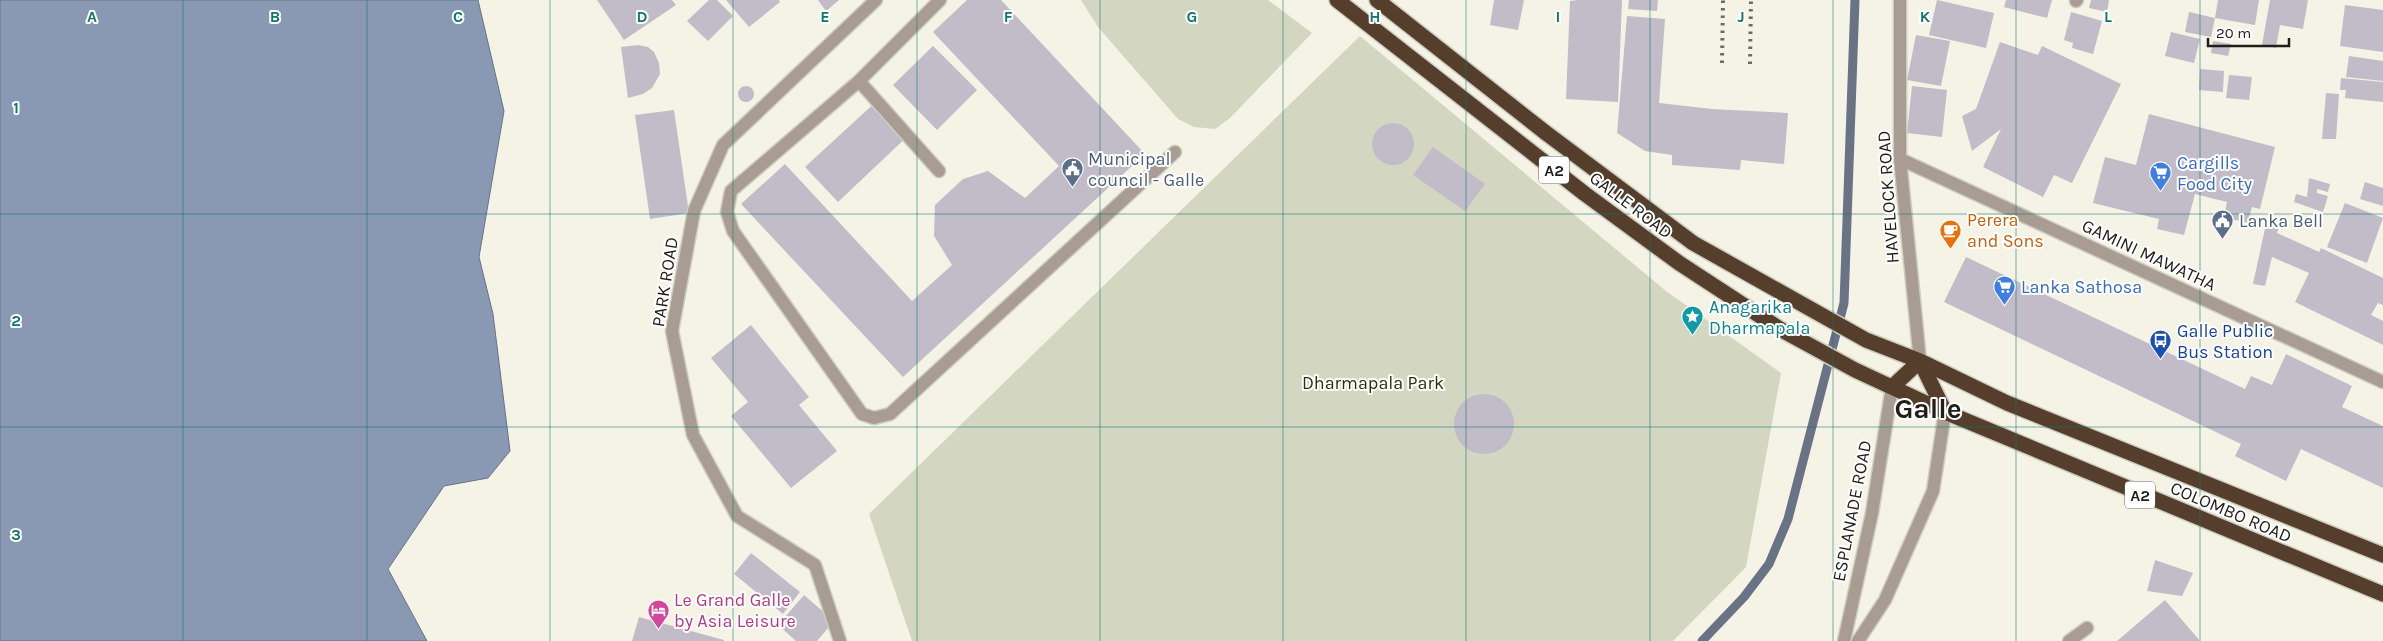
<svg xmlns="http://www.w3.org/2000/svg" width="2383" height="641" font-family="Karla,sans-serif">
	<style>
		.green { fill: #d3d6c1 }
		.water { fill: #8998b3; stroke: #697385 }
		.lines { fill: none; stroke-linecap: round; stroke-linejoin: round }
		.stream { stroke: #697385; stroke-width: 9 }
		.building { fill: #c2bbc8 }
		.minor-casing { stroke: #cecdc0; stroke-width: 15 }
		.highway-casing { stroke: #cecdc0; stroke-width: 18 }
		.minor { stroke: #a99d93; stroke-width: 12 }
		.highway { stroke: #553e2c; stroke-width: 15 }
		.rail { stroke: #6d6c64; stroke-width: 4; stroke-dasharray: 2.5 5; stroke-linecap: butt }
		.grid { fill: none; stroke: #0f766e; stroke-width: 1; stroke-opacity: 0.55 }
		.labels { text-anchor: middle; stroke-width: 4; stroke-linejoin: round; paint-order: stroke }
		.shield { fill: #fff; stroke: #62625e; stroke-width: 1 }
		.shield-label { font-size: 16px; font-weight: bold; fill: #1f1e19 }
		.service-label { font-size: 18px; fill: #4e5e75; stroke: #fff; text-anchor: start }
		.shop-label { font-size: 18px; fill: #366cbe; stroke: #fff; text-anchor: start }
		.street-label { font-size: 18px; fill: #1f1e19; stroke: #fff }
		.food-label { font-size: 18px; fill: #c56008; stroke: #fff; text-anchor: start }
		.culture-label { font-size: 18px; fill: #0d838f; stroke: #fff; text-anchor: start }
		.transit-label { font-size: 18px; fill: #164399; stroke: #fff; text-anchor: start }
		.park-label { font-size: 18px; fill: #2e3008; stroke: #fff }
		.hotel-label { font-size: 18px; fill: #b23c85; stroke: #fff; text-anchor: start }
		.town-label { font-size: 28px; font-weight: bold; fill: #1f1e19; stroke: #fff }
		.grid-label { font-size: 16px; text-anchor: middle; font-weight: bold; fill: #0f766e; stroke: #fff; stroke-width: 4; stroke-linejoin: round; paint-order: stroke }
	</style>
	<rect width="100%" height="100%" fill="#f5f3e5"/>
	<path class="green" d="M 1081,0 L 1268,0 L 1312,33 L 1230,118 L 1215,129 L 1194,127 L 1178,119 L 1098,27 Z
		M 1360,36 L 1666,291 L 1781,373 L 1746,567 L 1673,641 L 912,641 L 869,514 Z"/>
	<path class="water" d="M 0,0 L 478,0 L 504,111 L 479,257 L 493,314 L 510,451 L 488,478 L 444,486 L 388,569 L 427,641 L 0,641 Z"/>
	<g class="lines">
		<path class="stream" d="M 1702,641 L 1744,597 L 1769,564 L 1788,519 L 1844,303 L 1855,0"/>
	</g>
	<path class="building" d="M 597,0 L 672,0 L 676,5 L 624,40 Z
		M 709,0 L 717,0 L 733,16 L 708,41 L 687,21 Z
		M 726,0 L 779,0 L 780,2 L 749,27 Z
		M 818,0 L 839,0 L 826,11 Z
		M 967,0 L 1001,0 L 1145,154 L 903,377 L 741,204 L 785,164 L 912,301 L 952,265 L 934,236 L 935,205 L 963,179 L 988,171 L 1025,198 L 1059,166 L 933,32 Z
		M 1494,0 L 1524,0 L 1518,30 L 1490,25 Z
		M 1578,0 L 1622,0 L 1618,102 L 1566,99 L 1570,1 Z
		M 1629,0 L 1658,0 L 1657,11 L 1628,9 Z
		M 1937,0 L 1994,13 L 1986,48 L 1929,35 Z
		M 2006,0 L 2052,0 L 2047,18 L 2004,7 Z
		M 2091,0 L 2109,0 L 2107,12 L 2089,8 Z
		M 2218,0 L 2259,0 L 2255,25 L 2215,18 Z
		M 2270,0 L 2308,0 L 2303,29 L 2280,25 L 2276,48 L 2262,45 Z
		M 2345,5 L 2383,10 L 2383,52 L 2340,46 Z
		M 2071,12 L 2102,21 L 2093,54 L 2072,48 L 2073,43 L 2064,40 Z
		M 2189,12 L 2215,18 L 2211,37 L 2185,32 Z
		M 1627,16 L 1665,19 L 1659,103 L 1712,109 L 1788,113 L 1784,164 L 1741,160 L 1740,170 L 1672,165 L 1672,155 L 1645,151 L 1617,133 Z
		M 2171,32 L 2200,39 L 2194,63 L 2165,56 Z
		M 1916,35 L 1950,41 L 1941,86 L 1907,80 Z
		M 2213,41 L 2231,44 L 2228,56 L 2211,53 Z
		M 2000,42 L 2038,55 L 2042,46 L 2121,84 L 2072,183 L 2054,175 L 2043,197 L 1983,167 L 2001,129 L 1972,151 L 1962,116 L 1976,109 Z
		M 638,45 L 648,47 L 654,52 L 659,63 L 660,74 L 652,88 L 643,94 L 628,98 L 621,47 Z
		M 933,46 L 977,90 L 937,130 L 893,85 Z
		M 2349,56 L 2383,61 L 2383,81 L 2346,77 Z
		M 2200,69 L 2224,71 L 2223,92 L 2199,90 Z
		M 2229,75 L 2252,77 L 2249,100 L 2226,98 Z
		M 2341,78 L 2383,82 L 2383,102 L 2345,98 L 2346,90 L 2340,90 Z
		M738 94a8 8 0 1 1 16 0a8 8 0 1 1-16 0Z
		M 1912,86 L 1947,90 L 1942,137 L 1907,133 Z
		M 2326,93 L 2339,94 L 2336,139 L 2322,139 Z
		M 880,98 L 912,132 L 838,202 L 805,167 Z
		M 674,110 L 689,213 L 650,219 L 635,115 Z
		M 2149,114 L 2275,147 L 2260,209 L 2252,207 L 2248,223 L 2224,217 L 2227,202 L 2195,194 L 2184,235 L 2157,229 L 2159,219 L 2093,203 L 2105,157 L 2136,165 Z
		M1372 144a21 21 0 1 1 42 0a21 21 0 1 1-42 0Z
		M 1433,147 L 1485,184 L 1465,211 L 1413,175 Z
		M 2309,178 L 2330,184 L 2328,192 L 2317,189 L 2317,193 L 2328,196 L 2323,212 L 2294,202 L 2296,194 L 2307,197 Z
		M 2365,182 L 2383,188 L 2383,206 L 2360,199 Z
		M 2345,203 L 2383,218 L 2367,263 L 2327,247 Z
		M 2266,224 L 2279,227 L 2277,233 L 2319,252 L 2321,248 L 2383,278 L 2383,305 L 2378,303 L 2371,315 L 2383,321 L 2383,345 L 2295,302 L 2309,273 L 2272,257 L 2265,286 L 2253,284 Z
		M 1966,257 L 2245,389 L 2251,376 L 2272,385 L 2286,354 L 2352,386 L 2342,407 L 2383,426 L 2383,488 L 2301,449 L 2286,481 L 2235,456 L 2241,444 L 1944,302 Z
		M 751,325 L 809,397 L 799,405 L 837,451 L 791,488 L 731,416 L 748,402 L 711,358 Z
		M1454 424a30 30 0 1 1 60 0a30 30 0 1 1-60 0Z
		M 751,553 L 800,592 L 783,614 L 734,574 Z
		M 2155,560 L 2193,573 L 2182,596 L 2147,591 Z
		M 804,595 L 834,621 L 817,641 L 796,641 L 778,625 Z
		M 2165,600 L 2200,641 L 2117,641 Z
		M 639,617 L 724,640 L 724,641 L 632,641 Z"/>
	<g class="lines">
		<defs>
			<path id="minor" d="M 1900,0 L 1900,159 L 1920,361
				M 2076,1 L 2077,0
				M 859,81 L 731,191 L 727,212 L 733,231 L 862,414 L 874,418 L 890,414 L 1175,152
				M 1900,159 L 2383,382
				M 939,171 L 859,81 L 940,0
				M 840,641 L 815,565 L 737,516 L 693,435 L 672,331 L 694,211 L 723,145 L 876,0
				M 1844,641 L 1872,513 L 1892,387
				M 1858,641 L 1885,600 L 1933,491 L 1945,412
				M 2069,641 L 2087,628"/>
			<path id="highway" d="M 1337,0 L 1585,194 L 1679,263 L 1780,329 L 1855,370 L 1945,412 L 2383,594
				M 1377,0 L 1546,133 L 1693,243 L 1866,340 L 1920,361 L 2007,403 L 2383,555
				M 1920,361 L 1945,412
				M 1892,387 L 1920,361"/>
		</defs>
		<use href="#minor" class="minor-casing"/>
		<use href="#highway" class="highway-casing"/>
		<use href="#minor" class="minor"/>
		<use href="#highway" class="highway"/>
		<path class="rail" d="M 1722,63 L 1723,0
			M 1750,64 L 1751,0"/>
	</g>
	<path class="grid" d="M 183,0 L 183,641M 367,0 L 367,641M 550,0 L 550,641M 733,0 L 733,641M 917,0 L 917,641M 1100,0 L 1100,641M 1283,0 L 1283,641M 1466,0 L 1466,641M 1650,0 L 1650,641M 1833,0 L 1833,641M 2016,0 L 2016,641M 2200,0 L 2200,641M 0,214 L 2383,214M 0,427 L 2383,427"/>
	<defs>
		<symbol id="civic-pin" viewBox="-11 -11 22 30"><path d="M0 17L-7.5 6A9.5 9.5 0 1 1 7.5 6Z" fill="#5c6f8a" stroke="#fff"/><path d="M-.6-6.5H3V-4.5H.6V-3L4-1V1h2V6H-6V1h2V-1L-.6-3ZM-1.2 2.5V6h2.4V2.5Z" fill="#fff"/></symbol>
		<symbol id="supermarket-pin" viewBox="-11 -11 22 30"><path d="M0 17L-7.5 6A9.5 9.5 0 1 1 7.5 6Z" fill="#3f7fe0" stroke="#fff"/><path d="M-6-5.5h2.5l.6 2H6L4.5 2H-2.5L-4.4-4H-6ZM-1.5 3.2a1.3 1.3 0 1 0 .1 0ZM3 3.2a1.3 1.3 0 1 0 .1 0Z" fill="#fff"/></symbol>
		<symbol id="cafe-pin" viewBox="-11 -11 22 30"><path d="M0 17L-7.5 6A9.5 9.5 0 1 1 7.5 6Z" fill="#e8710a" stroke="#fff"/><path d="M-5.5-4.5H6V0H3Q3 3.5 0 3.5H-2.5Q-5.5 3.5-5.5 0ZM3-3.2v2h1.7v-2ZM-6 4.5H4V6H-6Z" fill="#fff"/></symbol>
		<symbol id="sight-pin" viewBox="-11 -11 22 30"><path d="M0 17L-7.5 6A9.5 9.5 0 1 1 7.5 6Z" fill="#0f9aa8" stroke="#fff"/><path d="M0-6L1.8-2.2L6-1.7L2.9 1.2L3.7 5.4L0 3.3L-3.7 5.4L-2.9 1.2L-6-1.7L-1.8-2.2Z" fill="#fff"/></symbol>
		<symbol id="bus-pin" viewBox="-11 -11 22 30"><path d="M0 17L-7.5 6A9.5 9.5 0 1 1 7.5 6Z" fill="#1a4fb4" stroke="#fff"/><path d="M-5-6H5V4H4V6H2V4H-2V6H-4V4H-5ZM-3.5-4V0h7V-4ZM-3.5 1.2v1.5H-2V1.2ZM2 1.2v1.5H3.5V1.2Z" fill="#fff"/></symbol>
		<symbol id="hotel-pin" viewBox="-11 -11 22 30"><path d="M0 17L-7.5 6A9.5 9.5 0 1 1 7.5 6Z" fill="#d1479c" stroke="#fff"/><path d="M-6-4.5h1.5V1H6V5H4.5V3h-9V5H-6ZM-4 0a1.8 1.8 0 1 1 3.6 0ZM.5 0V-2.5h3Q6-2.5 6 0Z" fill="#fff"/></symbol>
	</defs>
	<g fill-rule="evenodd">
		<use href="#civic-pin" x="1060" y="156" width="25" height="34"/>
		<use href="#supermarket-pin" x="2148" y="160" width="25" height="34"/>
		<use href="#civic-pin" x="2210" y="208" width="25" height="34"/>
		<use href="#cafe-pin" x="1938" y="218" width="25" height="34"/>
		<use href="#supermarket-pin" x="1992" y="274" width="25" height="34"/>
		<use href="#sight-pin" x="1680" y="304" width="25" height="34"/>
		<use href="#bus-pin" x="2148" y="328" width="25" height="34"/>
		<use href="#hotel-pin" x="646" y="598" width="25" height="34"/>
	</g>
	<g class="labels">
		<g class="shield">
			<rect x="1539" y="156.5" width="30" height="27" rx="4"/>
			<rect x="2125" y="481.5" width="30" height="27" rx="4"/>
		</g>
		<g class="shield-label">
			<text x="1554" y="176">A2</text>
			<text x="2140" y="501">A2</text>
		</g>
		<g class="service-label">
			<text x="1088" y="165">Municipal<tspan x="1088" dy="21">council - Galle</tspan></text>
			<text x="2239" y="227">Lanka Bell</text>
		</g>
		<g class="shop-label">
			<text x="2177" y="169">Cargills<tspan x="2177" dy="21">Food City</tspan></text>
			<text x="2021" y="293">Lanka Sathosa</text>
		</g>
		<g class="street-label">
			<text transform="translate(1888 197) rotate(-94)" y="6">HAVELOCK ROAD</text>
			<text transform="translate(1631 205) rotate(37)" y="6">GALLE ROAD</text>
			<text transform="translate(2149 255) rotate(25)" y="6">GAMINI MAWATHA</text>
			<text transform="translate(665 282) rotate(-81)" y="6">PARK ROAD</text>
			<text transform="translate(1852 511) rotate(-79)" y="6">ESPLANADE ROAD</text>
			<text transform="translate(2231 512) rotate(23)" y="6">COLOMBO ROAD</text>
		</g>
		<g class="food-label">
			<text x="1967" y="226">Perera<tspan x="1967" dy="21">and Sons</tspan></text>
		</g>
		<g class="culture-label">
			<text x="1709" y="313">Anagarika<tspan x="1709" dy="21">Dharmapala</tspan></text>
		</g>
		<g class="transit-label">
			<text x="2177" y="337">Galle Public<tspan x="2177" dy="21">Bus Station</tspan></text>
		</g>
		<g class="park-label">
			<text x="1373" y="389">Dharmapala Park</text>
		</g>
		<g class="hotel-label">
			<text x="674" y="606">Le Grand Galle<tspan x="674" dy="21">by Asia Leisure</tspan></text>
		</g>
		<g class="town-label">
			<text x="1928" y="418">Galle</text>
		</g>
	</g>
	<g class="grid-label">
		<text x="92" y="22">A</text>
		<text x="275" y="22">B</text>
		<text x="458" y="22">C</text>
		<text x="642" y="22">D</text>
		<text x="825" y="22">E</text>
		<text x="1008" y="22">F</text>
		<text x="1192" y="22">G</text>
		<text x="1375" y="22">H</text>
		<text x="1558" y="22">I</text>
		<text x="1741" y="22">J</text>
		<text x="1925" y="22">K</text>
		<text x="2108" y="22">L</text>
		<text x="16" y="113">1</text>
		<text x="16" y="326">2</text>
		<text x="16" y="540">3</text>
	</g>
	<path d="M2208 38v8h81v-8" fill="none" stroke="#1f1e19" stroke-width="2.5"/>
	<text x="2216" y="38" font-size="15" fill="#1f1e19" stroke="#ffffff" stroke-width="4" paint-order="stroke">20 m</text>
</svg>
